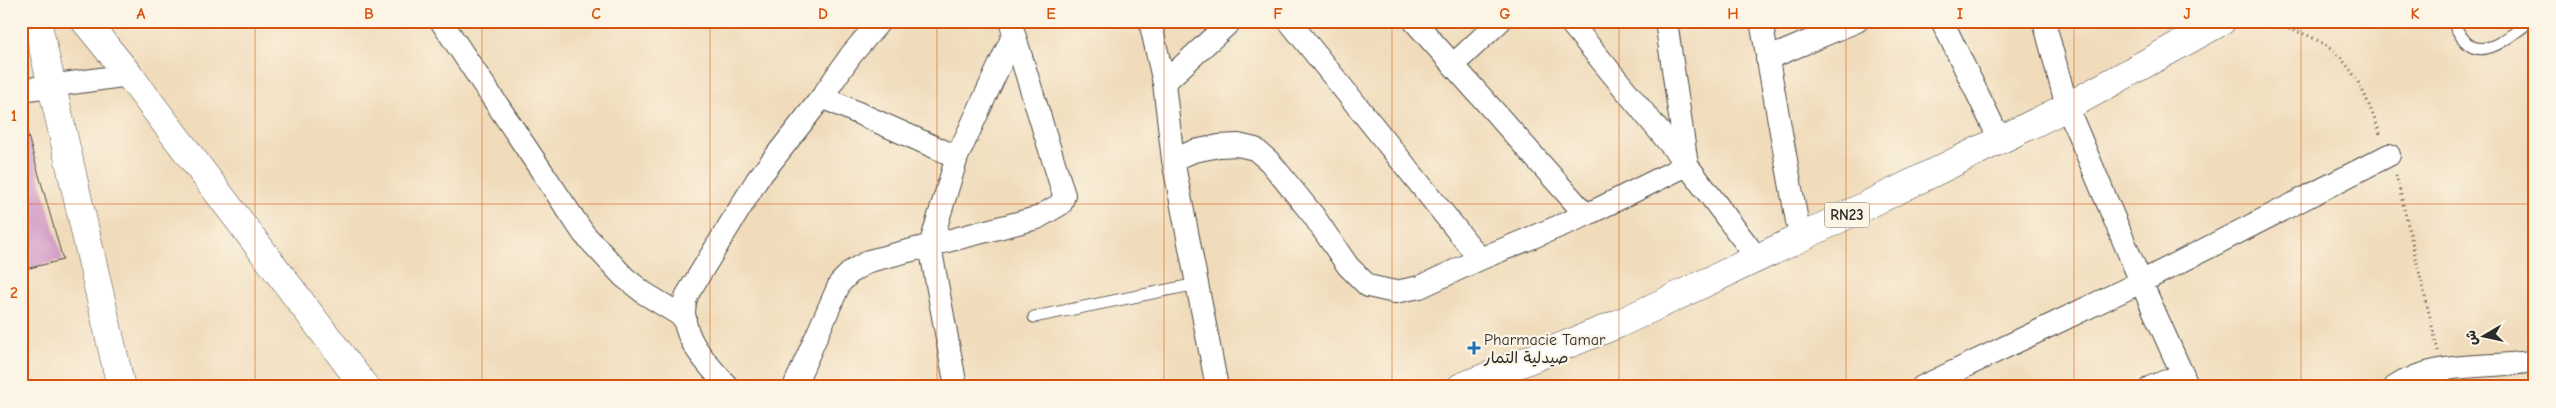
<svg xmlns="http://www.w3.org/2000/svg" width="2556" height="408" font-family="'Comic Neue','Playpen Sans Arabic',sans-serif">
	<style>
		.building { fill: #ce92c2 }
		.lines { fill: none; stroke-linecap: round; stroke-linejoin: round }
		.service-casing { stroke: #494641; stroke-width: 13 }
		.minor-casing { stroke: #494641; stroke-width: 24 }
		.tertiary-casing { stroke: #494641; stroke-width: 29 }
		.primary-casing { stroke: #494641; stroke-width: 29 }
		.path { stroke: #494641; stroke-width: 3; stroke-dasharray: 1 4; stroke-linecap: butt }
		.service { stroke: #fff; stroke-width: 11 }
		.minor { stroke: #fff; stroke-width: 22 }
		.tertiary { stroke: #fff; stroke-width: 28 }
		.primary { stroke: #fff; stroke-width: 28 }
		.grid { fill: none; stroke: #d5540f; stroke-width: 1; stroke-opacity: 0.55 }
		.poi-dot { fill: #1f6fb2; stroke: #fcf5e5; stroke-width: 2 }
		.labels { text-anchor: middle; stroke-width: 4.5; stroke-linejoin: round; paint-order: stroke }
		.shield { fill: #fcf5e5; stroke: #6a6863; stroke-width: 1 }
		.shield-label { font-size: 15px; font-weight: bold; fill: #2b2b2b }
		.poi-label { font-size: 16px; fill: #2b2b2b; stroke: #fcf5e5; text-anchor: start }
		.neatline { fill: none; stroke: #d5540f; stroke-width: 2 }
		.grid-label { font-size: 16px; text-anchor: middle; font-weight: bold; fill: #d5540f }
	</style>
	<rect width="100%" height="100%" fill="#fcf5e5"/>
	<filter id="ink" filterUnits="userSpaceOnUse"><feTurbulence type="fractalNoise" baseFrequency=".02" numOctaves="2"/><feDisplacementMap in="SourceGraphic" scale="10" xChannelSelector="R" yChannelSelector="G"/><feConvolveMatrix kernelMatrix="1 2 1 2 8 2 1 2 1" color-interpolation-filters="sRGB"/></filter>
	<filter id="wash" filterUnits="userSpaceOnUse"><feTurbulence type="fractalNoise" baseFrequency=".0096" numOctaves="4" result="noise"/><feDisplacementMap in="SourceGraphic" scale="20" xChannelSelector="R" yChannelSelector="G"/><feGaussianBlur stdDeviation="1.12" result="paint"/><feColorMatrix in="noise" values="0 0 0 0 0 0 0 0 0 0 0 0 0 0 0 0 0 1.4 0 .05"/><feComposite in="paint" operator="in"/></filter>
	<g filter="url(#wash)">
		<rect width="100%" height="100%" fill="#f0dcbb"/>
		<g id="blocks">
			<path class="building" d="M 26,129 L 63,260 L 21,270 L 21,130 Z"/>
		</g>
	</g>
	<g filter="url(#ink)">
		<use href="#blocks" fill-opacity="0" stroke="#494641" stroke-width="1"/>
		<g class="lines">
			<defs>
				<path id="service" d="M 2452,21 C 2456,28 2460,36 2465,41 C 2484,63 2514,32 2531,21
					M 1034,317 L 1197,284"/>
				<path id="minor" d="M 441,21 L 584,234 L 624,277 L 644,293 L 685,318
					M 1150,21 L 1164,83 L 1173,160 L 1217,387
					M 1289,21 L 1480,259
					M 1414,21 L 1586,215
					M 1569,21 L 1687,165 L 1757,258
					M 1761,21 L 1800,238
					M 1942,21 L 2000,140
					M 2044,21 L 2067,107 L 2141,282 L 2188,387
					M 1767,59 L 1857,21
					M 1453,65 L 1500,21
					M 1164,83 L 1231,21
					M 21,90 L 129,75
					M 822,97 L 957,157
					M 1173,160 L 1194,151 L 1219,146 L 1238,145 L 1255,149 L 1270,162 L 1313,215 L 1348,266 L 1368,286 L 1395,292 L 1420,287 L 1480,259 L 1586,215 L 1687,165 L 1666,21
					M 728,387 C 706,362 674,332 687,295 L 757,180 L 822,97 L 851,55 L 880,21
					M 794,387 L 840,283 L 852,271 L 869,261 L 1037,218 L 1061,204 L 1064,195 L 1014,34
					M 956,387 L 930,246 L 957,157 L 1014,34 L 1012,27
					M 1922,387 L 2141,282 L 2389,155
					M 2151,387 L 2183,374
					M 2395,387 C 2436,360 2489,369 2535,361"/>
				<path id="tertiary" d="M 85,21 L 129,75 L 365,387"/>
				<path id="primary" d="M 37,21 L 121,387
					M 1461,387 L 1618,324 L 1800,238 L 2067,107 L 2222,21"/>
			</defs>
			<use href="#service" class="service-casing"/>
			<use href="#minor" class="minor-casing"/>
			<use href="#tertiary" class="tertiary-casing"/>
			<use href="#primary" class="primary-casing"/>
			<path class="path" d="M 2260,21 C 2276,27 2294,29 2309,36 C 2353,56 2365,94 2381,136
				M 2396,175 L 2438,351"/>
			<use href="#service" class="service"/>
			<use href="#minor" class="minor"/>
			<use href="#tertiary" class="tertiary"/>
			<use href="#primary" class="primary"/>
		</g>
	</g>
	<path class="grid" d="M 255,21 L 255,387M 482,21 L 482,387M 710,21 L 710,387M 937,21 L 937,387M 1164,21 L 1164,387M 1392,21 L 1392,387M 1619,21 L 1619,387M 1846,21 L 1846,387M 2074,21 L 2074,387M 2301,21 L 2301,387M 21,204 L 2535,204"/>
	<path class="poi-dot" d="M1471.5 340.5h5v5h5v5h-5v5h-5v-5h-5v-5h5z"/>
	<g class="labels">
		<rect class="shield" x="1824.5" y="202.5" width="45" height="25" rx="4"/>
		<g class="shield-label">
			<text x="1847" y="220">RN23</text>
		</g>
		<g class="poi-label">
			<text x="1484" y="345">Pharmacie Tamar<tspan x="1484" dy="18">صيدلية التمار</tspan></text>
		</g>
	</g>
	<rect width="2556" height="408" fill="none" stroke="#fcf5e5" stroke-width="55"/>
	<g transform="translate(2484 336) rotate(261)" stroke="#fcf5e5" stroke-width="4" paint-order="stroke">
	<path d="M0-4L9 19L0 12L-9 19Z" fill="#2b2b2b"/>
	<text y="-8" font-size="14" font-weight="bold" text-anchor="middle" fill="#2b2b2b">ش</text>
	</g>
	<rect x="28" y="28" width="2500" height="352" class="neatline"/>
	<g class="grid-label">
		<text x="141" y="19">A</text>
		<text x="369" y="19">B</text>
		<text x="596" y="19">C</text>
		<text x="823" y="19">D</text>
		<text x="1051" y="19">E</text>
		<text x="1278" y="19">F</text>
		<text x="1505" y="19">G</text>
		<text x="1733" y="19">H</text>
		<text x="1960" y="19">I</text>
		<text x="2187" y="19">J</text>
		<text x="2415" y="19">K</text>
		<text x="14" y="121">1</text>
		<text x="14" y="298">2</text>
	</g>
</svg>
